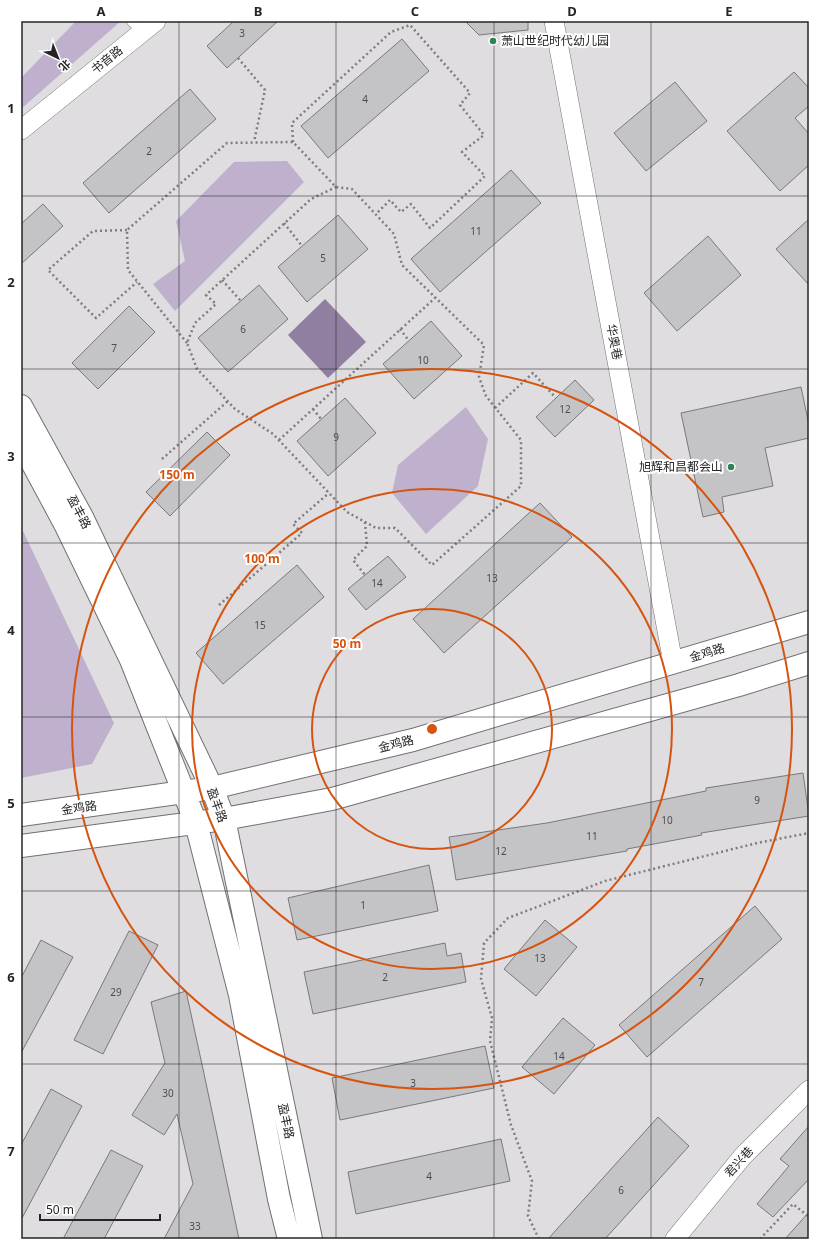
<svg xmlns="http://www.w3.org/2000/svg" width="830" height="1260" font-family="'Noto Sans','Noto Sans SC',sans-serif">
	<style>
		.green { fill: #bfb1cd }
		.water { fill: #907fa1 }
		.building { fill: #c4c3c6; stroke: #7a787b }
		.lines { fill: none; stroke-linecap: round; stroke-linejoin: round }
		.lane-casing { stroke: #717073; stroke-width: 10 }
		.street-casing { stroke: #717073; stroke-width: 20 }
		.secondary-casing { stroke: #717073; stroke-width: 24 }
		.path { stroke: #7d7c7e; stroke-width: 2.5; stroke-dasharray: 2 3; stroke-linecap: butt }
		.lane { stroke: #fff; stroke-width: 9 }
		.street { stroke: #fff; stroke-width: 19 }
		.secondary { stroke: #fff; stroke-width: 22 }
		.grid { fill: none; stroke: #262526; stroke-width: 1; stroke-opacity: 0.55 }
		.ring { fill: none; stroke: #d5540f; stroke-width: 2 }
		.poi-dot { fill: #2e8458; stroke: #fff; stroke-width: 1.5 }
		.labels { text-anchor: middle; stroke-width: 4; stroke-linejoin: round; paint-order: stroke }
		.number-label { font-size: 10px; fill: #4e4c4e }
		.poi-label { font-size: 12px; fill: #262526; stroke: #fff; text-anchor: start }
		.street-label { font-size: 12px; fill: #262526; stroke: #fff }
		.centre { fill: #d5540f; stroke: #fff; stroke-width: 2 }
		.ring-label { font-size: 12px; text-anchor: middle; font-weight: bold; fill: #d5540f; stroke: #fff; stroke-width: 4; stroke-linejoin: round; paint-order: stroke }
		.neatline { fill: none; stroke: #262526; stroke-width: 1.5 }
		.grid-label { font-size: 13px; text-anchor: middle; font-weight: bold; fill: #262526 }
	</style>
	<rect width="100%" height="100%" fill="#dfdde0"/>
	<path class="green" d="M 76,21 L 121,21 L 21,109 L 21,78 Z
		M 287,161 L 304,182 L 175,311 L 153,284 L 185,261 L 176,221 L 234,162 Z
		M 466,407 L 488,439 L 478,486 L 426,534 L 392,493 L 398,465 Z
		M 21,531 L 23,531 L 114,723 L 92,764 L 21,778 Z"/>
	<path class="water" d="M 325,299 L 366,342 L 328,378 L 288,335 Z"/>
	<path class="building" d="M 234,21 L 278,21 L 227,68 L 207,46 Z
		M 465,21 L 528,21 L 528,30 L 479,35 Z
		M 402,39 L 429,71 L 328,158 L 301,126 Z
		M 794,72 L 809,88 L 809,106 L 795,118 L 809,134 L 809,165 L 780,191 L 727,131 Z
		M 675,82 L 707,121 L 646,171 L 614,133 Z
		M 190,89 L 216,119 L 109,213 L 83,183 Z
		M 511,170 L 541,203 L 440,292 L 411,259 Z
		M 43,204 L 63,226 L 21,264 L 21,224 Z
		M 338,215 L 368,249 L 307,302 L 278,267 Z
		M 809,219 L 809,285 L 776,249 Z
		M 708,236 L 741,275 L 677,331 L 644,293 Z
		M 259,285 L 288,319 L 228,372 L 198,338 Z
		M 129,306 L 155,332 L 98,389 L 72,363 Z
		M 431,321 L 462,356 L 414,399 L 383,364 Z
		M 575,380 L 594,400 L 555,437 L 536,417 Z
		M 801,387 L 809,425 L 809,438 L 765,448 L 773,486 L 722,497 L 724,512 L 703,517 L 681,413 Z
		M 345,398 L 376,433 L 328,476 L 297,441 Z
		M 207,432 L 230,455 L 170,516 L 146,492 Z
		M 540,503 L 572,537 L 444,653 L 413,619 Z
		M 388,556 L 406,577 L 366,610 L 348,589 Z
		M 297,565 L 324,597 L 223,684 L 196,653 Z
		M 803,773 L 809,816 L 701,833 L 702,835 L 627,849 L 627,851 L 456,880 L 449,837 L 547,823 L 706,791 L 706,788 Z
		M 429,865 L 438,911 L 297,940 L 288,898 Z
		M 755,906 L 782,939 L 647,1057 L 619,1025 Z
		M 545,920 L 577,947 L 536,996 L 504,969 Z
		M 129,931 L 158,945 L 103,1054 L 74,1040 Z
		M 41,940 L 73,957 L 21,1053 L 21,978 Z
		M 445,943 L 447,956 L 461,953 L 466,982 L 313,1014 L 304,972 Z
		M 186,991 L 203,1069 L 239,1239 L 164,1239 L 193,1184 L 177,1114 L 164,1135 L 132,1115 L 165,1063 L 151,1002 Z
		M 563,1018 L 595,1045 L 554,1094 L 522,1067 Z
		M 485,1046 L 494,1088 L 340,1120 L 332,1078 Z
		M 51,1089 L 82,1106 L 21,1220 L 21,1145 Z
		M 658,1117 L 689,1146 L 605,1239 L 548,1239 Z
		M 809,1126 L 809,1179 L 773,1217 L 757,1204 L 789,1166 L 780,1159 Z
		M 501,1139 L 510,1181 L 356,1214 L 348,1172 Z
		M 111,1150 L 143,1166 L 104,1239 L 63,1239 Z
		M 809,1212 L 809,1239 L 785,1239 Z"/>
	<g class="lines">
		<defs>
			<path id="lane" d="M 131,21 L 142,32"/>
			<path id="street" d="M 554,21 L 673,663
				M 21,130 L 156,21
				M 675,1239 L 743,1156 L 809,1090"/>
			<path id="secondary" d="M 21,406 L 82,517 L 212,788 L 224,819 L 311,1239
				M 21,442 L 65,524 L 131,660 L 196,823 L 240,995 L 279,1199 L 289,1239
				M 21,815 L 212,788 L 413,740 L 809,622
				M 21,846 L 224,819 L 332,799 L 739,685 L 809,663"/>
		</defs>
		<use href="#lane" class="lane-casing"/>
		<use href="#street" class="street-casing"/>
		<use href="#secondary" class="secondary-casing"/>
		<path class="path" d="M 238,58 L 265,90 L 254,142
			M 293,142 L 292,123 L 391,32 L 410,25 L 470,93 L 460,105 L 484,135 L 462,152 L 485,176 L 430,228 L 411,204 L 401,212 L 390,200 L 376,214
			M 284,223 L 302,246
			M 127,230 L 93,231 L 48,270 L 96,318 L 137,282
			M 222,280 L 241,301
			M 400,329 L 409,341
			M 187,343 L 128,270 L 127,230 L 227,143 L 293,142 L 336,187 L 352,189 L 394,234 L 402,265 L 484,345 L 479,377 L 486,396 L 521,440 L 521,486 L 432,565 L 395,528 L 376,528 L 347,512 L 273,434 L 235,409 L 197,369 L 187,343 L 195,323 L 216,304 L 206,295 L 311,199 L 336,187
			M 495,408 L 533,373 L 556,398
			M 313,409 L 321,419
			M 279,440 L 435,298
			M 162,459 L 228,401
			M 365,522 L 367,546 L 353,560 L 365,575
			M 219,605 L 302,533 L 293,524 L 329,493
			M 539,1239 L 528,1216 L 532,1181 L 511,1125 L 490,1041 L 492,1018 L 481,979 L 484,943 L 508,918 L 605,881 L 757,843 L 809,833
			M 760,1239 L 793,1204 L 809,1217"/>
		<use href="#lane" class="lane"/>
		<use href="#street" class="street"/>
		<use href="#secondary" class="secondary"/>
	</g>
	<path class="grid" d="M 179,21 L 179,1239M 336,21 L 336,1239M 494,21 L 494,1239M 651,21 L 651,1239M 21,196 L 809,196M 21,369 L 809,369M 21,543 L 809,543M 21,717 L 809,717M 21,891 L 809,891M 21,1064 L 809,1064"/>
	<g class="ring">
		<circle cx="432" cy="729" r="120"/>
		<circle cx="432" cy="729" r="240"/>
		<circle cx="432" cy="729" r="360"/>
	</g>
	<g class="poi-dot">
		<circle cx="493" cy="41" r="4"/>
		<circle cx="731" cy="467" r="4"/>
	</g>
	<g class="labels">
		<g class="number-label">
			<text x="242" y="37">3</text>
			<text x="365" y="103">4</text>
			<text x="149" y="155">2</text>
			<text x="476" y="235">11</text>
			<text x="323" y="262">5</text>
			<text x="243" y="333">6</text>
			<text x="114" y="352">7</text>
			<text x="423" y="364">10</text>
			<text x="565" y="413">12</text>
			<text x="336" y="441">9</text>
			<text x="492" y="582">13</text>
			<text x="377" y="587">14</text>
			<text x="260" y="629">15</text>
			<text x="757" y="804">9</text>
			<text x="667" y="824">10</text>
			<text x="592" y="840">11</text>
			<text x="501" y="855">12</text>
			<text x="363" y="909">1</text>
			<text x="540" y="962">13</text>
			<text x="385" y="981">2</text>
			<text x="701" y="986">7</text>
			<text x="116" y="996">29</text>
			<text x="559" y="1060">14</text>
			<text x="413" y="1087">3</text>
			<text x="168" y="1097">30</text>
			<text x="429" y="1180">4</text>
			<text x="621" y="1194">6</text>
			<text x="195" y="1230">33</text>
		</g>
		<g class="poi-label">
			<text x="501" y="45">萧山世纪时代幼儿园</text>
			<text x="723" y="471" text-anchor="end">旭辉和昌都会山</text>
		</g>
		<g class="street-label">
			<text transform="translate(107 60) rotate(-39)" y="4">书音路</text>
			<text transform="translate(614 342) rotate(79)" y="4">华奥巷</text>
			<text transform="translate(79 512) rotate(62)" y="4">盈丰路</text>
			<text transform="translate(707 653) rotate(-17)" y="4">金鸡路</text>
			<text transform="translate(396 744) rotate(-14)" y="4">金鸡路</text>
			<text transform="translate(217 805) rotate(70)" y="4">盈丰路</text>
			<text transform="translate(79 808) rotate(-8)" y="4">金鸡路</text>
			<text transform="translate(286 1121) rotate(78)" y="4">盈丰路</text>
			<text transform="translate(739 1162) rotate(-48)" y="4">君兴巷</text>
		</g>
	</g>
	<circle cx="432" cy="729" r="6" class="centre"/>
	<g class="ring-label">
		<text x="177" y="479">150 m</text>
		<text x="262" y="563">100 m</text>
		<text x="347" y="648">50 m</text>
	</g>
	<rect width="830" height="1260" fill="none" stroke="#ffffff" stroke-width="44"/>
	<g transform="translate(58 58) rotate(137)" stroke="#ffffff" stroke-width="3" paint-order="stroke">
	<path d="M0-3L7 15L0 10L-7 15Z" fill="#262526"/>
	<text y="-6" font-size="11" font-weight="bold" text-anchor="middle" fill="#262526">北</text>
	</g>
	<path d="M40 1214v6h120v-6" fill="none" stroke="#262526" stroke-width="2"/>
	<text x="46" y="1214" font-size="12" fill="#262526" stroke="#ffffff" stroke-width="3" paint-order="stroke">50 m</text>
	<rect x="22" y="22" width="786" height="1216" class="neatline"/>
	<g class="grid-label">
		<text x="101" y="16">A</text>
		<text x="258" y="16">B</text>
		<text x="415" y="16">C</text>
		<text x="572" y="16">D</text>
		<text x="729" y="16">E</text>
		<text x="11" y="113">1</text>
		<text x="11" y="287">2</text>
		<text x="11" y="461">3</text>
		<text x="11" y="635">4</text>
		<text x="11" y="808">5</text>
		<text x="11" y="982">6</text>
		<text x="11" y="1156">7</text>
	</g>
</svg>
